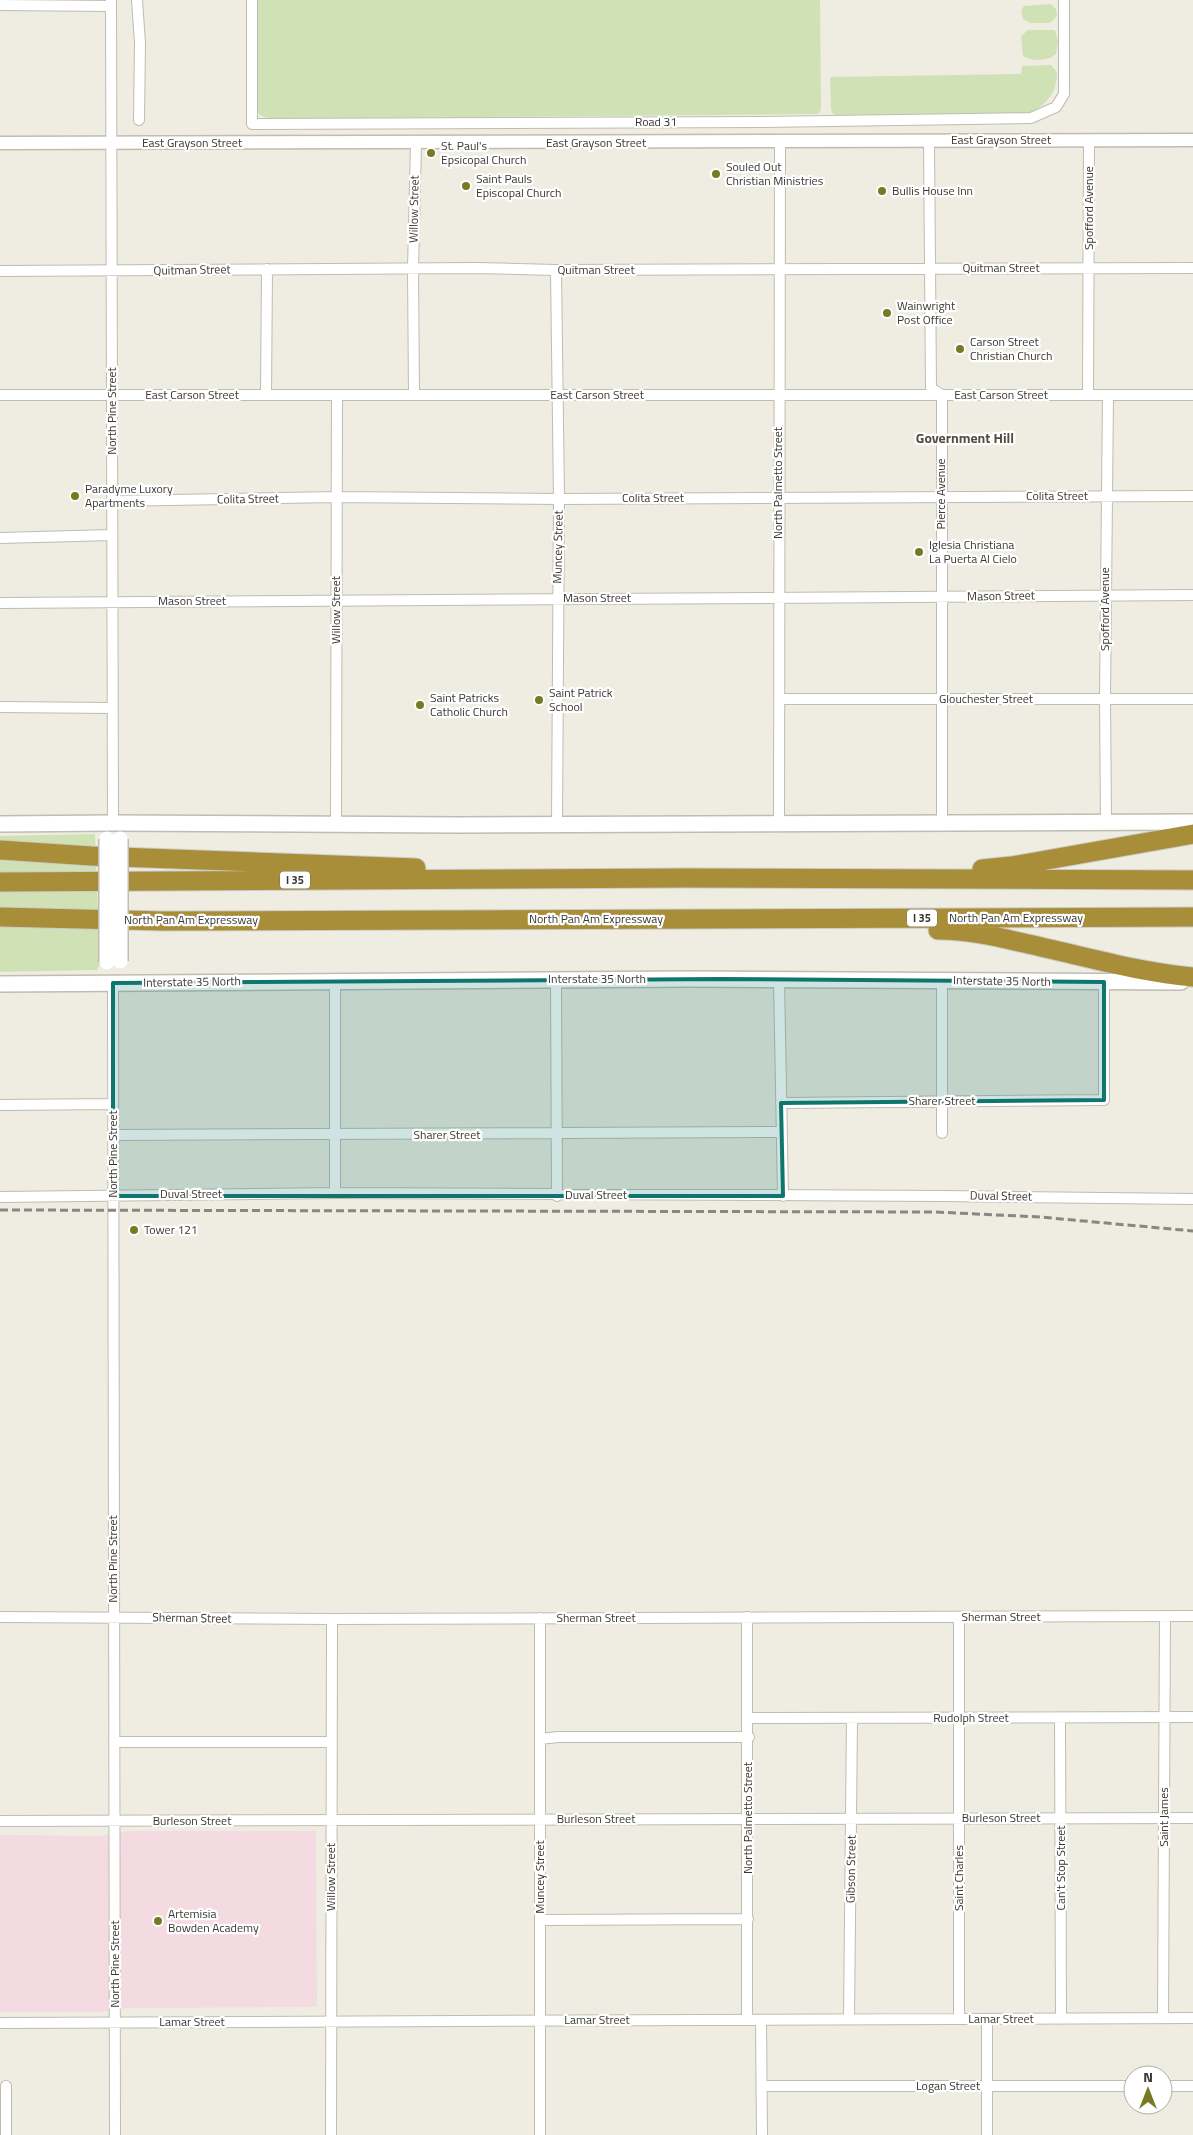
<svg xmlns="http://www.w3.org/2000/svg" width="1193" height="2135" font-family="'Titillium Web',sans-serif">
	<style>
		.education { fill: #f4dae1 }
		.green { fill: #d0e2b5 }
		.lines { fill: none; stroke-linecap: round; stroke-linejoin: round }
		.minor-casing { stroke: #bfbcb1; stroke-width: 12 }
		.tertiary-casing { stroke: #bfbcb1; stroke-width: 15 }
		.secondary-casing { stroke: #bfbcb1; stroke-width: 18 }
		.motorway-casing { stroke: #cbcbca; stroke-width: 21 }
		.minor { stroke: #fff; stroke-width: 10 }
		.tertiary { stroke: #fff; stroke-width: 12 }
		.secondary { stroke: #fff; stroke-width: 15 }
		.motorway { stroke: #a88e38; stroke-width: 19 }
		.rail { stroke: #89877f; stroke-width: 3; stroke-dasharray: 8 4; stroke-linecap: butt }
		.secondary-bridge-casing { stroke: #bfbcb1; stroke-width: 18; stroke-linecap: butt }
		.secondary-bridge { stroke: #fff; stroke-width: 15 }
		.marked { fill: #0f766e; fill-opacity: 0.2; stroke: #0f766e; stroke-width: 4; stroke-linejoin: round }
		.poi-dot { fill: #767a23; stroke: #fff; stroke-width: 2 }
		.labels { text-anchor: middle; stroke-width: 4.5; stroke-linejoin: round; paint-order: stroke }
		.shield { fill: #fff; stroke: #747370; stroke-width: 1 }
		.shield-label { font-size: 11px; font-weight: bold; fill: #383732 }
		.street-label { font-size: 12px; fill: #383732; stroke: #fff }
		.poi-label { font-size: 12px; fill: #383732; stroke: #fff; text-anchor: start }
		.neighbourhood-label { font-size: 14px; font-weight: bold; fill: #504d44; stroke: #fff }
	</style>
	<rect width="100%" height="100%" fill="#efece1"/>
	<path class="education" d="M 127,1831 L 316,1831 L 317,2007 L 126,2008 L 100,2012 L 0,2012 L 0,1835 L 100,1836 Z"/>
	<path class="green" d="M 256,0 L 820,0 L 821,108 L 820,112 L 817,114 L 273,119 C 264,117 258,117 257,107 Z
		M 1051,4 L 1056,9 L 1057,16 L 1050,23 L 1031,23 L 1023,19 L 1021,10 L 1024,6 Z
		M 1028,30 L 1055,30 L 1058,42 L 1056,54 C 1049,61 1032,62 1023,56 L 1021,36 Z
		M 1051,65 L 1057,72 C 1057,93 1048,102 1031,113 L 836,115 L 832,113 L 831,108 L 830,77 L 1021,74 L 1022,66 Z
		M 95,834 L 100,964 L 97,970 L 0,972 L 0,836 Z"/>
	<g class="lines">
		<defs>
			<path id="minor" d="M 111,0 L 113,823
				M 137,0 L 140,43 L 139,120
				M 252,0 L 252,124 L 761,122 L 1031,118 L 1056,107 L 1064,94 L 1064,0
				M 0,5 L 111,6
				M 929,141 L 931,388 L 942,395 L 942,823
				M 556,270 L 559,499 L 557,824
				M 0,271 L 477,268 L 556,270 L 1193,268
				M 0,395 L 1193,395
				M 266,395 L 267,269
				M 414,395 L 413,269 L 416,143
				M 1088,395 L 1089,140
				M 112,501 L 335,497 L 559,499 L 1193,496
				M 0,538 L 112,535
				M 0,603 L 1193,595
				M 779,699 L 1193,699
				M 0,707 L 112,708
				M 1106,822 L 1105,698 L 1108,395
				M 779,823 L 780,142
				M 336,825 L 337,395
				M 556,979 L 557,1196
				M 779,979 L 783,1196
				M 942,980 L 942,1133
				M 113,983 L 115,2135
				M 781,1103 L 1104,1100 L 1104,982
				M 0,1105 L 113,1104
				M 113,1135 L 782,1132
				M 335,1193 L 335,981
				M 0,1197 L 335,1193 L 943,1196 L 1193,1199
				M 0,1617 L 332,1619 L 1193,1616
				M 747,1617 L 747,2020
				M 959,1617 L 959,2019
				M 748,1718 L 1193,1717
				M 1060,1718 L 1061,2019
				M 540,1739 L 558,1737 L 749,1737
				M 114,1742 L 332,1742
				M 0,1821 L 1193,1818
				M 540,1920 L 748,1919
				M 1163,2018 L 1165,1616
				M 849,2019 L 852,1718
				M 987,2019 L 987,2135
				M 761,2020 L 762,2135
				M 0,2023 L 1193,2018
				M 762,2086 L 1133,2086
				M 1163,2086 L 1193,2086
				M 6,2135 L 6,2086
				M 331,2135 L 332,1619
				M 540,2135 L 540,1618"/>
			<path id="tertiary" d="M 0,143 L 1193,140"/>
			<path id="secondary" d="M 0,824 L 113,823 L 457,825 L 1193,822
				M 0,984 L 690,979 L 1181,982"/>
			<path id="motorway" d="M 0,850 L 91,856 L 416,868
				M 982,869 L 1012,866 L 1193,834
				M 0,882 L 684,878 L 1193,880
				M 0,917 L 163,921 L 1193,917
				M 938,930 C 969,930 998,937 1028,944 C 1083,956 1137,972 1193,977"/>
		</defs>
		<use href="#minor" class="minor-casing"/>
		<use href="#tertiary" class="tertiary-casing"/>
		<use href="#secondary" class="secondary-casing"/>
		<use href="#motorway" class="motorway-casing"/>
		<use href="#minor" class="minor"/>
		<use href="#tertiary" class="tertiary"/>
		<use href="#secondary" class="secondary"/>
		<use href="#motorway" class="motorway"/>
		<path class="rail" d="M 0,1210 L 935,1212 L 1040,1217 L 1193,1231"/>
		<defs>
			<path id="secondary-bridge" d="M 107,839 L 107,962
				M 120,839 L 120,961"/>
		</defs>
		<use href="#secondary-bridge" class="secondary-bridge-casing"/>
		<use href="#secondary-bridge" class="secondary-bridge"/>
	</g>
	<path class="marked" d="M 719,979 L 1104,982 L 1104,1100 L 781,1103 L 783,1196 L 113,1196 L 113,983 Z"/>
	<g class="poi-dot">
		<circle cx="431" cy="153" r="5"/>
		<circle cx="716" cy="174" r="5"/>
		<circle cx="466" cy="186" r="5"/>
		<circle cx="882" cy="191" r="5"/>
		<circle cx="887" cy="313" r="5"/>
		<circle cx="960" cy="349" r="5"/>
		<circle cx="75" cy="496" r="5"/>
		<circle cx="919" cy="552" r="5"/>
		<circle cx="539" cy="700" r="5"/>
		<circle cx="420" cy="705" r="5"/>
		<circle cx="134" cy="1230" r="5"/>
		<circle cx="158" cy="1921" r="5"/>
	</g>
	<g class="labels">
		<g class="shield">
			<rect x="280" y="871.5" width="30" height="17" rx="4"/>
			<rect x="907" y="909.5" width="30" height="17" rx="4"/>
		</g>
		<g class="shield-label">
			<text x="295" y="884">I 35</text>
			<text x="922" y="922">I 35</text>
		</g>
		<g class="street-label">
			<text x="656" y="126">Road 31</text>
			<text x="1001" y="144">East Grayson Street</text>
			<text x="192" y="147">East Grayson Street</text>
			<text x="596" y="147">East Grayson Street</text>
			<text transform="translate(1089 208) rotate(-90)" y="4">Spofford Avenue</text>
			<text transform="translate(414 209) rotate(-89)" y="4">Willow Street</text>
			<text x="1001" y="272">Quitman Street</text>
			<text transform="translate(192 270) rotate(-1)" y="4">Quitman Street</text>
			<text x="596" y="274">Quitman Street</text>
			<text x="192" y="399">East Carson Street</text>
			<text x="597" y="399">East Carson Street</text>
			<text x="1001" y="399">East Carson Street</text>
			<text transform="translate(112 411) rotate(-90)" y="4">North Pine Street</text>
			<text transform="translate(778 483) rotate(-90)" y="4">North Palmetto Street</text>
			<text transform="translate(941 494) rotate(-90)" y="4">Pierce Avenue</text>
			<text x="1057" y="500">Colita Street</text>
			<text x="653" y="502">Colita Street</text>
			<text transform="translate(248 499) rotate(-1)" y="4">Colita Street</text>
			<text transform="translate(558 547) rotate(-89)" y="4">Muncey Street</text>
			<text transform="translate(1001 596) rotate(-1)" y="4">Mason Street</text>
			<text x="597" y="602">Mason Street</text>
			<text x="192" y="605">Mason Street</text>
			<text transform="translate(1105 609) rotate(-90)" y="4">Spofford Avenue</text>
			<text transform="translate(336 610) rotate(-90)" y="4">Willow Street</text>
			<text x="986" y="703">Glouchester Street</text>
			<text x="1016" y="922">North Pan Am Expressway</text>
			<text x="596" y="923">North Pan Am Expressway</text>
			<text x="191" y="924">North Pan Am Expressway</text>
			<text x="597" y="983">Interstate 35 North</text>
			<text transform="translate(1002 981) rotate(1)" y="4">Interstate 35 North</text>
			<text transform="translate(192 982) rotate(-1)" y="4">Interstate 35 North</text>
			<text x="942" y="1105">Sharer Street</text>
			<text x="447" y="1139">Sharer Street</text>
			<text transform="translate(113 1154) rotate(-90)" y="4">North Pine Street</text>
			<text x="191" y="1198">Duval Street</text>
			<text x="596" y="1199">Duval Street</text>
			<text transform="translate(1001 1196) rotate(1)" y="4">Duval Street</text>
			<text transform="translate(113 1559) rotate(-90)" y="4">North Pine Street</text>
			<text x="1001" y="1621">Sherman Street</text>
			<text transform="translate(192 1618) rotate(1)" y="4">Sherman Street</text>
			<text x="596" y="1622">Sherman Street</text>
			<text x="971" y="1722">Rudolph Street</text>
			<text transform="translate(1164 1817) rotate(-90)" y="4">Saint James</text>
			<text transform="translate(748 1818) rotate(-90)" y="4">North Palmetto Street</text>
			<text x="1001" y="1822">Burleson Street</text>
			<text x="596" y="1823">Burleson Street</text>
			<text x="192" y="1825">Burleson Street</text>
			<text transform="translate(1061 1868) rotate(-90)" y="4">Can't Stop Street</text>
			<text transform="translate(851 1869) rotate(-89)" y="4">Gibson Street</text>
			<text transform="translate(331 1877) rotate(-90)" y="4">Willow Street</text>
			<text transform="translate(540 1877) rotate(-90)" y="4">Muncey Street</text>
			<text transform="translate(959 1878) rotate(-90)" y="4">Saint Charles</text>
			<text transform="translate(115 1964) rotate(-90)" y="4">North Pine Street</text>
			<text x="1001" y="2023">Lamar Street</text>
			<text x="597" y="2024">Lamar Street</text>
			<text x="192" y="2026">Lamar Street</text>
			<text x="948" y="2090">Logan Street</text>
		</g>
		<g class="poi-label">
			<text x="441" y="150">St. Paul's<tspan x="441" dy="14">Epsicopal Church</tspan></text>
			<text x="726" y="171">Souled Out<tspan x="726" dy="14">Christian Ministries</tspan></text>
			<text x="476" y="183">Saint Pauls<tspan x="476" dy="14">Episcopal Church</tspan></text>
			<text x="892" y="195">Bullis House Inn</text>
			<text x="897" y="310">Wainwright<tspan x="897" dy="14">Post Office</tspan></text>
			<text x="970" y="346">Carson Street<tspan x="970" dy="14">Christian Church</tspan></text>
			<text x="85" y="493">Paradyme Luxory<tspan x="85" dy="14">Apartments</tspan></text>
			<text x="929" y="549">Iglesia Christiana<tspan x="929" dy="14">La Puerta Al Cielo</tspan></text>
			<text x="549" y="697">Saint Patrick<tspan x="549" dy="14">School</tspan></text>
			<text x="430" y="702">Saint Patricks<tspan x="430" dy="14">Catholic Church</tspan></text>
			<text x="144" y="1234">Tower 121</text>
			<text x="168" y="1918">Artemisia<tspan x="168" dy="14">Bowden Academy</tspan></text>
		</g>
		<g class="neighbourhood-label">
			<text x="965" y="443">Government Hill</text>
		</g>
	</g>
	<g transform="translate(1148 2090)"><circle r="24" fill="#ffffff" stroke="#afafad"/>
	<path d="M0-4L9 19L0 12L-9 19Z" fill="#767a23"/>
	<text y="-8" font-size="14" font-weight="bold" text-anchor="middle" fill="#383732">N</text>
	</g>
</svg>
